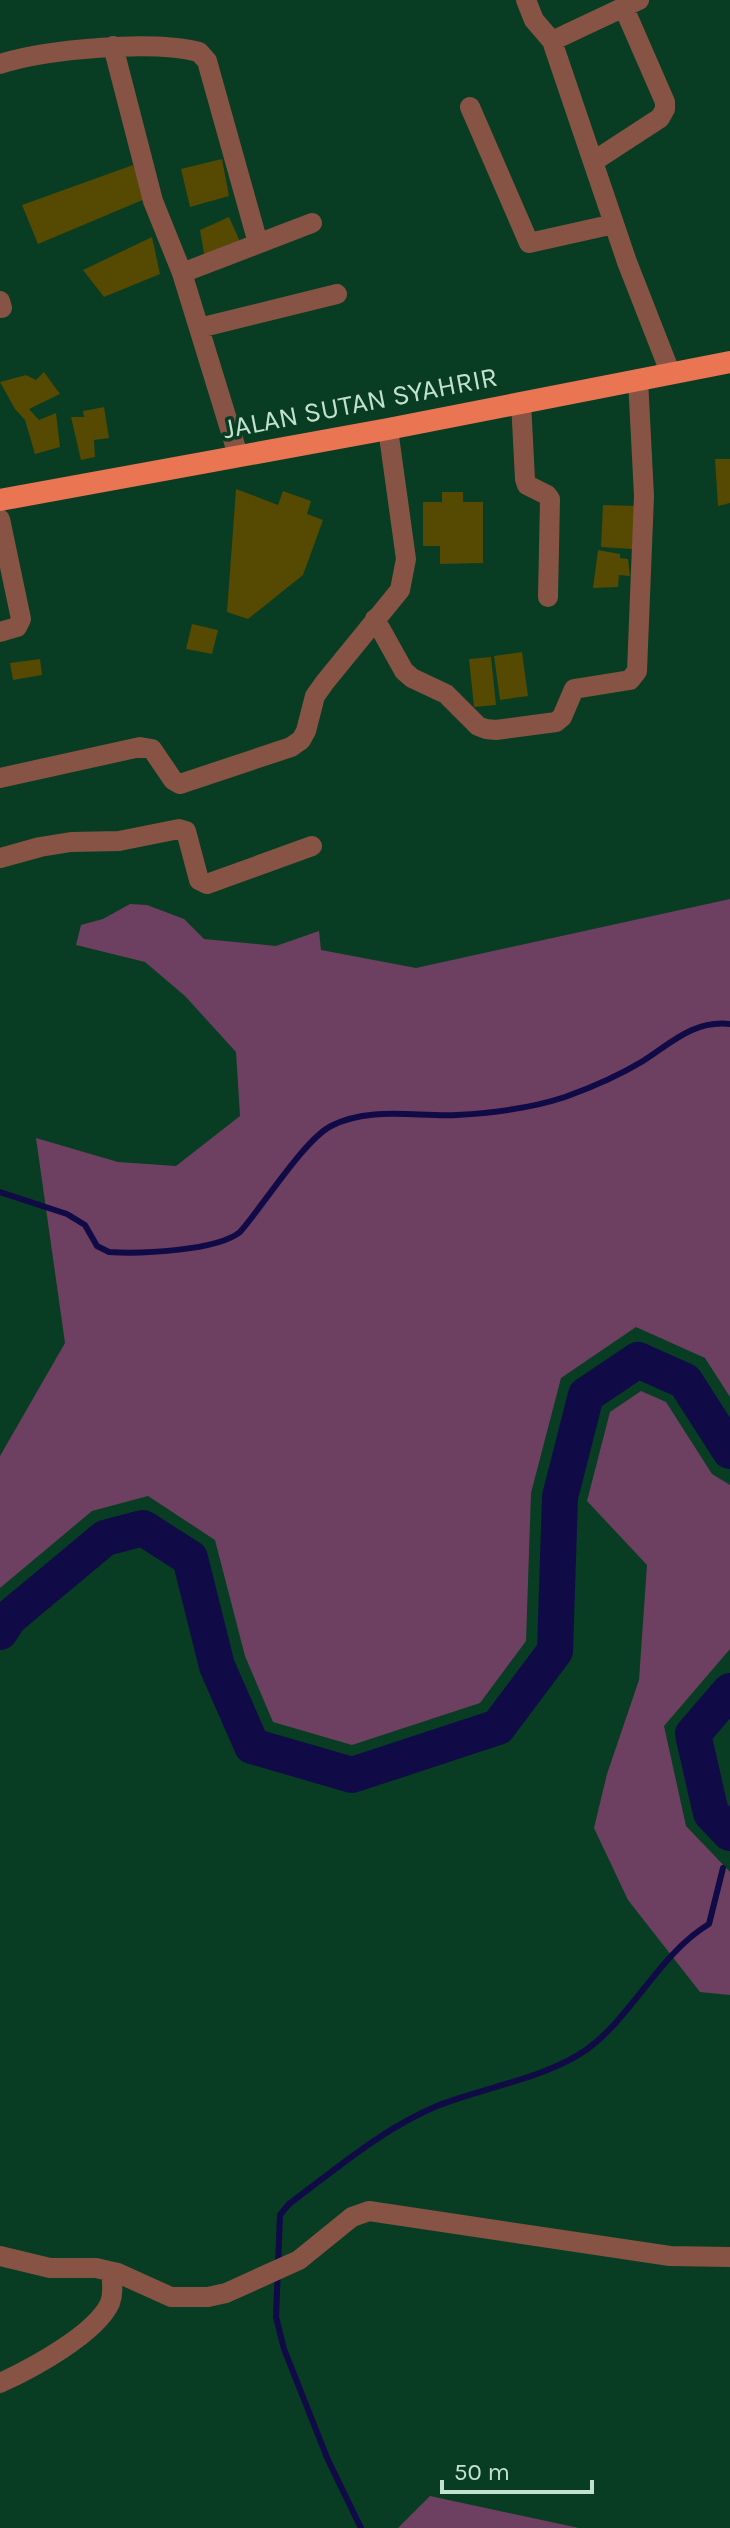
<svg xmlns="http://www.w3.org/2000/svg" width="730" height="2528" font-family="Karla,sans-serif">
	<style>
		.green { fill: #6d4061 }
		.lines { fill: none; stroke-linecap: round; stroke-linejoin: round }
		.stream { stroke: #100a46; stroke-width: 6 }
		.river { stroke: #100a46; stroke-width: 36 }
		.building { fill: #564901 }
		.minor { stroke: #875344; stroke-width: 20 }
		.trunk { stroke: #e97553; stroke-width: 22 }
		.labels { text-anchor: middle; stroke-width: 7; stroke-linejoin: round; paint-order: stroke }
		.street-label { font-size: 28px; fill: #c3e2ce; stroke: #083c23 }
	</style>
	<rect width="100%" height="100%" fill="#083c23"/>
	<path class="green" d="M 730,899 L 730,1397 L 705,1358 L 636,1327 L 561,1378 L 531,1493 L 526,1641 L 480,1703 L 352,1745 L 273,1722 L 245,1656 L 215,1540 L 148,1496 L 92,1511 L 0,1588 L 0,1456 L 65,1343 L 36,1138 L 118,1162 L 176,1166 L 240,1116 L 236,1052 L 185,996 L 145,962 L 76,945 L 81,925 L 103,919 L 130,904 L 147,905 L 184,919 L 204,939 L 276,946 L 319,931 L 321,950 L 416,968 Z
		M 641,1391 L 666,1402 L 712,1474 L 730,1485 L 730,1649 L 664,1726 L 686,1826 L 730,1872 L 730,1995 L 700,1992 L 628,1900 L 594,1828 L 607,1774 L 639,1680 L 647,1565 L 587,1501 L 610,1412 Z
		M 430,2496 L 579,2528 L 398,2528 Z"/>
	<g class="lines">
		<path class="stream" d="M 0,1192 L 67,1214 L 85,1225 L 97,1246 L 109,1252 C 139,1254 217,1251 240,1232 C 263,1206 304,1140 331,1126 C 370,1106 416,1117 457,1115 C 492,1113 532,1108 565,1097 C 590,1088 620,1075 643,1061 C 671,1043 694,1020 730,1024
			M 361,2528 L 328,2460 L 284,2349 L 276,2317 L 280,2215 L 289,2204 C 336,2169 382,2129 437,2106 C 482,2088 546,2078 586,2050 C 633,2016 659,1954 709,1924 L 723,1868"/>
		<path class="river" d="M 0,1632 L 9,1618 L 105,1538 L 143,1528 L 190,1558 L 217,1666 L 252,1746 L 352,1775 L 498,1727 L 555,1651 L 560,1497 L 586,1395 L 638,1360 L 685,1381 L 730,1451
			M 730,1691 L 693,1734 L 711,1813 L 730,1833"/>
	</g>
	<path class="building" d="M 222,159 L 229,196 L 190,207 L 181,169 Z
		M 133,165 L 145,199 L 38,244 L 22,205 Z
		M 229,217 L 241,244 L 205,259 L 200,230 Z
		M 152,237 L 160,274 L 104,297 L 83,270 Z
		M 44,372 L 60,394 L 29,409 L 39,420 L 56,413 L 60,447 L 35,454 L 25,420 L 15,409 L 0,382 L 26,375 L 36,380 Z
		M 104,407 L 109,438 L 94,440 L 95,457 L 81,460 L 71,417 L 84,417 L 83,411 Z
		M 715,459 L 730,459 L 730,503 L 718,506 Z
		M 236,489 L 278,505 L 283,491 L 311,501 L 307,514 L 323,520 L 303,575 L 248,619 L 227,612 Z
		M 442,492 L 463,492 L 463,502 L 483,502 L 483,563 L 440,564 L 440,546 L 423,546 L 423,502 L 442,502 Z
		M 603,505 L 637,506 L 632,549 L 601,547 Z
		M 598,550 L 620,554 L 620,558 L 628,559 L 630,576 L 619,575 L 618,587 L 593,588 Z
		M 192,624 L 218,630 L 212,654 L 186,649 Z
		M 522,652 L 528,696 L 500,700 L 494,656 Z
		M 491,657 L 496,705 L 474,707 L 469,659 Z
		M 40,659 L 42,675 L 13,680 L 10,663 Z"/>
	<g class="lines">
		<path class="minor" d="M 526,0 L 534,20 L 552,41
			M 639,0 L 552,41 L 627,262 L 670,372
			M 113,46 L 153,201 L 182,273 L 238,455
			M 0,64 C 47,49 151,40 199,52 L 207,61 L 258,243
			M 470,107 L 529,243 L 614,224
			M 594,161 L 660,118 L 665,109 L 665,102 L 624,8
			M 182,273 L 312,223
			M 0,301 L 2,308
			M 199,328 L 337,294
			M 521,402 L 525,479 L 527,485 L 547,495 L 550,499 L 548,597
			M 0,519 L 21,619 L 17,627 L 0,632
			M 375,619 L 404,671 L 412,678 L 446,694 L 478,726 L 486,729 L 496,730 L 556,722 L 562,717 L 574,689 L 630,680 L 637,671 L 644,496 L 638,379
			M 0,778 L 140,747 L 152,749 L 173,780 L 180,784 L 291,747 L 301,740 L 306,731 L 315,696 L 325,682 L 400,590 L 406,559 L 388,429
			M 0,858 L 40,847 L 71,842 L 119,841 L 179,829 L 186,831 L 199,880 L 207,884 L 312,846
			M 0,2256 L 50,2268 L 96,2268 L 118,2273 L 171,2297 L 208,2297 L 226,2293 L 299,2260 L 352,2217 L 369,2211 L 670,2256 L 730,2257
			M 0,2383 C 31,2369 96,2334 110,2303 C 114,2292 112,2282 111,2272"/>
		<path class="trunk" d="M 0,500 L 388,429 L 730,362"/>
	</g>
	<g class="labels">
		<g class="street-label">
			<text transform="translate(360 402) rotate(-11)" y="10">JALAN SUTAN SYAHRIR</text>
		</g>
	</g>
	<path d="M442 2480v12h150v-12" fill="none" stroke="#c3e2ce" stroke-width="4"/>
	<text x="454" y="2480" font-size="24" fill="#c3e2ce" stroke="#083c23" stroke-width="6" paint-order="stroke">50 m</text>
</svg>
